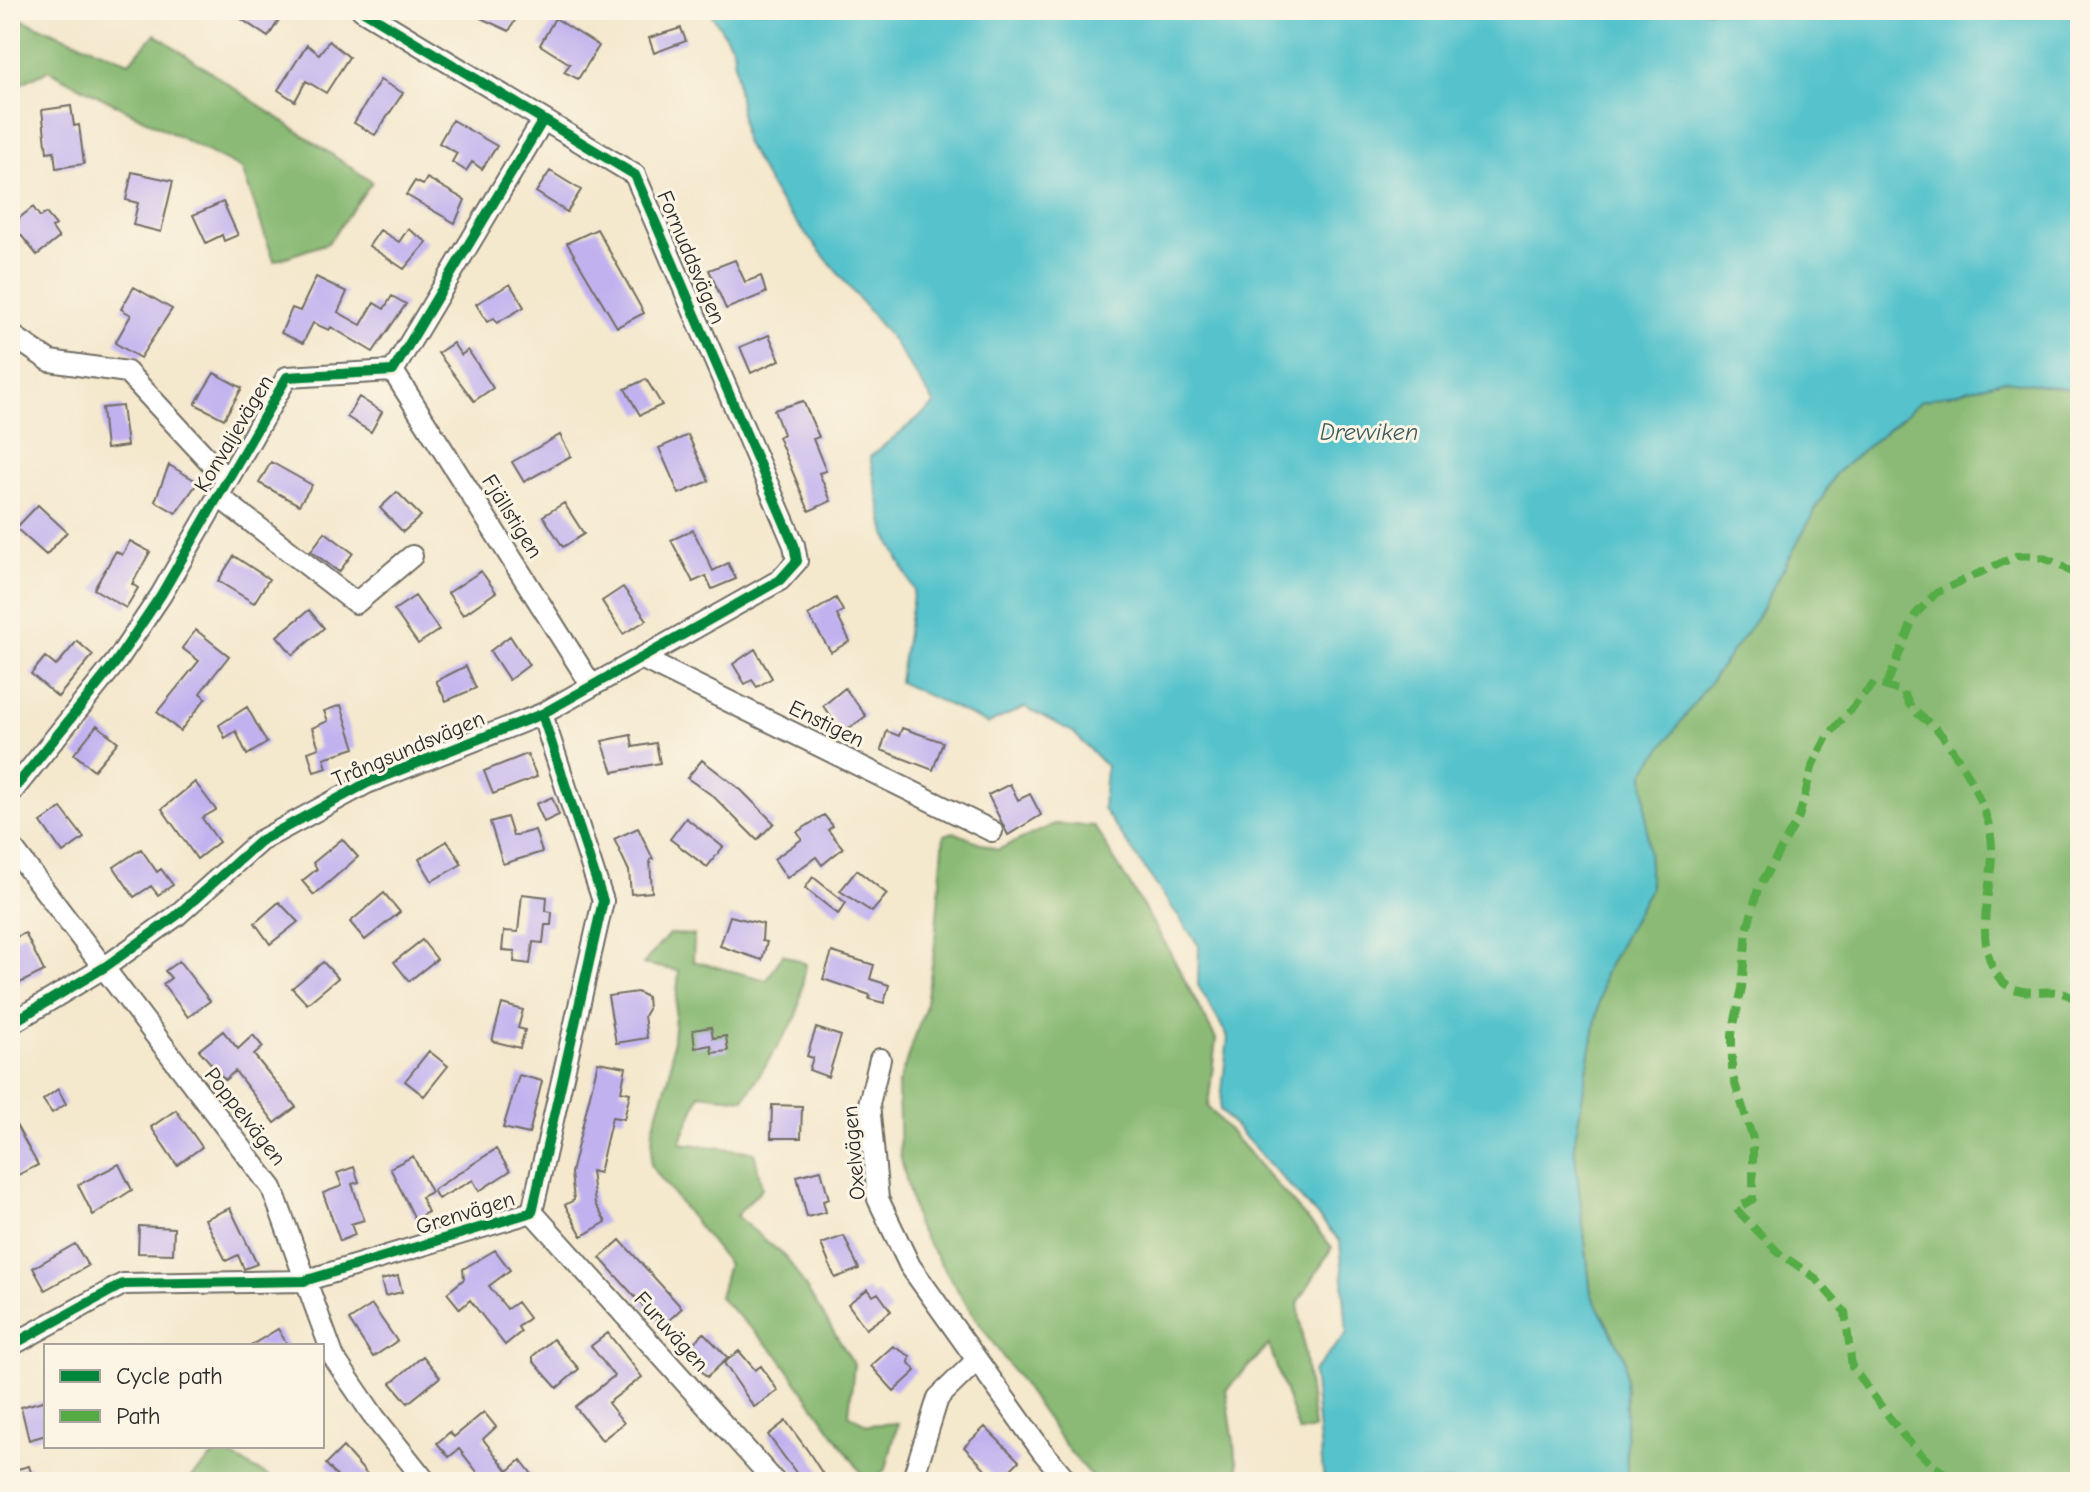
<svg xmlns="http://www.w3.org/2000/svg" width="2090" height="1492" font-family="'Comic Neue',sans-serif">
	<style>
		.forest { fill: #8aba74; stroke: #5a7250; stroke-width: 2 }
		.water { fill: #56c3cc; stroke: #40777c; stroke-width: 2 }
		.building { fill: #c1b2ef }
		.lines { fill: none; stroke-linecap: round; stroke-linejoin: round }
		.street-casing { stroke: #716d64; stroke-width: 24 }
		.street { stroke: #fff; stroke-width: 20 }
		.quiet { stroke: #54ab44; stroke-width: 8; stroke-dasharray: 16 8; stroke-linecap: butt }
		.cycleway-casing { stroke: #fcf5e5; stroke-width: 15 }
		.cycleway { stroke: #00873e; stroke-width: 10 }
		.labels { text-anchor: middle; stroke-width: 6; stroke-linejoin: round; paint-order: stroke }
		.street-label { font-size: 22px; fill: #2b2b2b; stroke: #fcf5e5 }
		.water-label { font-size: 24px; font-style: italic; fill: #38595b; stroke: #fcf5e5 }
	</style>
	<rect width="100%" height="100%" fill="#fcf5e5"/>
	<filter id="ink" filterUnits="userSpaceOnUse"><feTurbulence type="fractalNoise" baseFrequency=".0125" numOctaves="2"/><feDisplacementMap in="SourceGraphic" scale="16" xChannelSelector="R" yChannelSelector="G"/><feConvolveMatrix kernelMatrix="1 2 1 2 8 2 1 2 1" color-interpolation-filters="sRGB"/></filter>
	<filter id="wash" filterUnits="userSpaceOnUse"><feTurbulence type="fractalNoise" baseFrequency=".006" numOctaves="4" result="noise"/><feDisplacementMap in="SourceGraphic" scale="32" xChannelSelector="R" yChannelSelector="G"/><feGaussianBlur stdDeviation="1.8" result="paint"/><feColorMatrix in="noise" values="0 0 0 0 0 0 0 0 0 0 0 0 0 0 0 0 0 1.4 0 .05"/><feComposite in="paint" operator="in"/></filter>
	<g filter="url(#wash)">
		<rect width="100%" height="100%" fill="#f4e8cd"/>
		<path class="forest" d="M 10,15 L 129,62 L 155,34 L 372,182 L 328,243 L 274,261 L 242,169 L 48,70 L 10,89 Z
			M 2006,380 L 2080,390 L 2080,1482 L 1627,1482 L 1625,1358 L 1591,1294 L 1574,1145 L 1604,974 L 1650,888 L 1643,772 L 1756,619 L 1835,474 L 1920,401 Z
			M 1055,824 L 1094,826 L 1165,943 L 1216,1039 L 1208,1107 L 1332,1247 L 1298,1303 L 1314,1429 L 1299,1432 L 1269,1345 L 1226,1390 L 1240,1482 L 1096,1482 L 1070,1452 L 972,1313 L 917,1226 L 900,1154 L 898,1085 L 925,1008 L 934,953 L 944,835 L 954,832 L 997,850 Z
			M 669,934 L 694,935 L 693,961 L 767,980 L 783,954 L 806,964 L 797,1016 L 744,1099 L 700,1094 L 680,1143 L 754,1152 L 762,1188 L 736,1216 L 787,1258 L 854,1364 L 849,1414 L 867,1425 L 898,1423 L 886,1469 L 868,1482 L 777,1354 L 719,1297 L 728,1264 L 651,1166 L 653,1128 L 670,1073 L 679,971 L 643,964 Z
			M 219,1450 L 279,1482 L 187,1482 Z"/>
		<path class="water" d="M 709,10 L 2080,10 L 2080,390 L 2006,380 L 1921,401 L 1835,474 L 1756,619 L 1644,772 L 1650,888 L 1604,974 L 1574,1145 L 1591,1294 L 1625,1358 L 1627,1482 L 1324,1482 L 1313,1372 L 1347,1333 L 1340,1241 L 1220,1110 L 1228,1037 L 1198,985 L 1199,946 L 1103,809 L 1106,766 L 1073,732 L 1025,707 L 988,724 L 899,682 L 914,590 L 886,534 L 870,457 L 935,404 L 891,338 L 778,200 L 744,140 L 733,48 Z"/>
		<g id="blocks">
			<path class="building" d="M 228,10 L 266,10 L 279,20 L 268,37 Z
				M 463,10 L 521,10 L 509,31 Z
				M 555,18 L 599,46 L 578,79 L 564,72 L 570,64 L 540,45 Z
				M 681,28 L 686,41 L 654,53 L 649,38 Z
				M 329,41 L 349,57 L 326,93 L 306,81 L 295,101 L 278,90 L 307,45 L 319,54 Z
				M 380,80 L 403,93 L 375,135 L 354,123 Z
				M 71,106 L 74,126 L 79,125 L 84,164 L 56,168 L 54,151 L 47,152 L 42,110 Z
				M 452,120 L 497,146 L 482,169 L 472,162 L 466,171 L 452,162 L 457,153 L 439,143 Z
				M 550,171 L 581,190 L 567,212 L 536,192 Z
				M 132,172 L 173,181 L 161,232 L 133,225 L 138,203 L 126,200 Z
				M 427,178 L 465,200 L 455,223 L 406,195 L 415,181 L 423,185 Z
				M 223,202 L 238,235 L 224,241 L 222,235 L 206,243 L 193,215 Z
				M 33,207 L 40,217 L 46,213 L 56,225 L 52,228 L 59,238 L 37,255 L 12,224 Z
				M 408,229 L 427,242 L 404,269 L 369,246 L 380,230 L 399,242 Z
				M 597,229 L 644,313 L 617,327 L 567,243 Z
				M 735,260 L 745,282 L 761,276 L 766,293 L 726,309 L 709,270 Z
				M 316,277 L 347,292 L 338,312 L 361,325 L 374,303 L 384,309 L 392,296 L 406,304 L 373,352 L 331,327 L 329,330 L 313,323 L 303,343 L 281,333 L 292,308 L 300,311 Z
				M 510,284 L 524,307 L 497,323 L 494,318 L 487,322 L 476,304 Z
				M 134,287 L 172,309 L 140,358 L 115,343 L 131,315 L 121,309 Z
				M 769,335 L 780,360 L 751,373 L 740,347 Z
				M 453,343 L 461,355 L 468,350 L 493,388 L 474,401 L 438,353 Z
				M 214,373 L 242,388 L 224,419 L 195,404 Z
				M 646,379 L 662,405 L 640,415 L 625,389 Z
				M 359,397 L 382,412 L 371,432 L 347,417 Z
				M 803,401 L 819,437 L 813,439 L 826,471 L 819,473 L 831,501 L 809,511 L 778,437 L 783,434 L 774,410 Z
				M 122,406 L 127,446 L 106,449 L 102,408 Z
				M 560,435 L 571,456 L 524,482 L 512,462 Z
				M 688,435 L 709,481 L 679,494 L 659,448 Z
				M 271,462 L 312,485 L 299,505 L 259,483 Z
				M 169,465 L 198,482 L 176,513 L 155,501 Z
				M 397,492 L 421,516 L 403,532 L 380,508 Z
				M 564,503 L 584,534 L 563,547 L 543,516 Z
				M 38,505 L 67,532 L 46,555 L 16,528 Z
				M 693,530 L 713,571 L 728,563 L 736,579 L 712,589 L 706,576 L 693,582 L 671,540 Z
				M 325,532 L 353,553 L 339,572 L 311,551 Z
				M 130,541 L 150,552 L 132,584 L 138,588 L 126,608 L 94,589 L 116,551 L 122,555 Z
				M 234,556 L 269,579 L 254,603 L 218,581 Z
				M 481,571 L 496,592 L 463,615 L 448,593 Z
				M 623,587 L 647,620 L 623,634 L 602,601 Z
				M 415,596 L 439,630 L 418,644 L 394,610 Z
				M 836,598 L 843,611 L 837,615 L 850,641 L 831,652 L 808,615 Z
				M 309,610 L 324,628 L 293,655 L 277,636 Z
				M 196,630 L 229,656 L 200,693 L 206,698 L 180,731 L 157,712 L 199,661 L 182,648 Z
				M 510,636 L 529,665 L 509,680 L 490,651 Z
				M 77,641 L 93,655 L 58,697 L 31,674 L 45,657 L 56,666 Z
				M 755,649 L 772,678 L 757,687 L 752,680 L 745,684 L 733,664 Z
				M 466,666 L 476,688 L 446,701 L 436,681 Z
				M 845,688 L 866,716 L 843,733 L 823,706 Z
				M 341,705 L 355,748 L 324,758 L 327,768 L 314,772 L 308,752 L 319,748 L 312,728 L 328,721 L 324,711 Z
				M 247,707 L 267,743 L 247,755 L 236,731 L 225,738 L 219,725 Z
				M 97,725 L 118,742 L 94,770 L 74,754 Z
				M 902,728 L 943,742 L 933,770 L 881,750 L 887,731 L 899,736 Z
				M 631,735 L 633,747 L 656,743 L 660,763 L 613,772 L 602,741 Z
				M 527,754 L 537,777 L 493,794 L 484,771 Z
				M 702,760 L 741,790 L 774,823 L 757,840 L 713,796 L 687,778 Z
				M 195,782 L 216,810 L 202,818 L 219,842 L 197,859 L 162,809 Z
				M 1010,784 L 1018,800 L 1030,794 L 1041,815 L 1008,835 L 988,795 Z
				M 552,797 L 559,815 L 544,822 L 536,804 Z
				M 61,808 L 84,838 L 63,853 L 41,822 Z
				M 824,815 L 833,826 L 828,830 L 843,848 L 822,865 L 816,857 L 787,878 L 774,859 L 802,839 L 797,832 Z
				M 507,817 L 513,836 L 535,830 L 542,852 L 503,864 L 490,822 Z
				M 686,818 L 723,847 L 707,867 L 670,839 Z
				M 638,828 L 653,859 L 650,860 L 652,892 L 631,894 L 629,871 L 614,839 Z
				M 342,839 L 358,857 L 314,895 L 302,881 L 317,869 L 313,863 Z
				M 447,841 L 462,864 L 432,881 L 419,859 Z
				M 141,849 L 157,872 L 161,869 L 173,885 L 158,895 L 151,886 L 134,897 L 114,867 Z
				M 857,870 L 887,894 L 872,912 L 840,891 Z
				M 813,877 L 846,903 L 838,914 L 805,888 Z
				M 384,893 L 400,912 L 365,940 L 350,922 Z
				M 522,894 L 547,897 L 546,911 L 552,912 L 551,925 L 545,925 L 543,943 L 533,942 L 530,964 L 514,962 L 515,951 L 502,950 L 504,931 L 518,932 Z
				M 279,902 L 298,922 L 270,944 L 255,923 Z
				M 730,916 L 763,924 L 762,941 L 767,942 L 762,960 L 720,946 Z
				M 25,933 L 44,971 L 10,988 L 10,940 Z
				M 422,940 L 437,959 L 409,981 L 394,962 Z
				M 832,952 L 874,965 L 870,979 L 889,985 L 884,1003 L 869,999 L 870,995 L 823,979 Z
				M 179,961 L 210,1001 L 188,1017 L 163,984 L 171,978 L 165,971 Z
				M 323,962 L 338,978 L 307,1004 L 292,988 Z
				M 637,992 L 647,997 L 648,1009 L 644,1016 L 647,1038 L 616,1043 L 608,996 Z
				M 502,1004 L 523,1010 L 518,1028 L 525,1030 L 520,1048 L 492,1041 Z
				M 711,1027 L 713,1038 L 726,1036 L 728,1051 L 712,1053 L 711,1045 L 695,1048 L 693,1030 Z
				M 816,1028 L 841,1036 L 828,1077 L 809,1070 L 813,1058 L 807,1056 Z
				M 223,1031 L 238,1049 L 253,1035 L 263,1047 L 254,1055 L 296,1107 L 275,1123 L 235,1071 L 225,1080 L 199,1050 Z
				M 429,1051 L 448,1066 L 424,1096 L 405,1081 Z
				M 598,1062 L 626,1067 L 621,1091 L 630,1093 L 624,1119 L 612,1117 L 599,1173 L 591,1171 L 595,1204 L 606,1222 L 582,1236 L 565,1205 L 574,1200 L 571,1173 Z
				M 519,1075 L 542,1081 L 529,1134 L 503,1128 Z
				M 58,1089 L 66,1104 L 52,1113 L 43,1100 Z
				M 772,1105 L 802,1106 L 801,1138 L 771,1138 Z
				M 176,1110 L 202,1147 L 177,1165 L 151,1127 Z
				M 10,1114 L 38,1165 L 10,1179 Z
				M 496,1149 L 510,1171 L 479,1191 L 473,1180 L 438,1199 L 433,1190 Z
				M 413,1156 L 431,1192 L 421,1197 L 428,1212 L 415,1219 L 390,1168 Z
				M 119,1164 L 132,1190 L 93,1215 L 78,1185 Z
				M 354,1167 L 359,1182 L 352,1184 L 364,1220 L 351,1224 L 355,1235 L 340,1241 L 323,1193 L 342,1186 L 337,1173 Z
				M 821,1170 L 829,1199 L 823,1201 L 826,1212 L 807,1217 L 797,1176 Z
				M 230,1208 L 257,1264 L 244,1269 L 238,1255 L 226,1261 L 205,1219 Z
				M 139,1226 L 174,1228 L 173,1254 L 138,1253 Z
				M 844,1236 L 859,1269 L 835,1278 L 821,1244 Z
				M 620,1240 L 682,1308 L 662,1327 L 600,1258 Z
				M 75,1244 L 88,1266 L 45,1290 L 33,1268 Z
				M 495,1250 L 510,1270 L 489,1286 L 507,1309 L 517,1302 L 529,1318 L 518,1327 L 521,1332 L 505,1345 L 470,1300 L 460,1309 L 447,1293 L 464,1279 L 463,1269 Z
				M 398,1276 L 402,1292 L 385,1296 L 381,1280 Z
				M 868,1289 L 873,1296 L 878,1293 L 891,1311 L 866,1329 L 848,1304 Z
				M 372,1305 L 397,1341 L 373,1357 L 349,1320 Z
				M 278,1329 L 288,1346 L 250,1346 Z
				M 608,1333 L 642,1377 L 608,1403 L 624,1423 L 602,1440 L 575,1407 L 614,1376 L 591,1346 Z
				M 704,1333 L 728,1358 L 707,1377 L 684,1351 Z
				M 553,1339 L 579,1369 L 557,1388 L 533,1361 L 533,1356 Z
				M 893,1346 L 910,1356 L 909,1363 L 916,1371 L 894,1391 L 871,1366 Z
				M 739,1351 L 755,1370 L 761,1366 L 778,1391 L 754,1407 L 724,1363 Z
				M 423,1356 L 440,1377 L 408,1403 L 391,1383 Z
				M 46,1400 L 46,1435 L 29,1440 L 21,1407 Z
				M 484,1412 L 496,1427 L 483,1439 L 508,1471 L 521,1460 L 538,1482 L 485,1482 L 459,1449 L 449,1457 L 437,1443 L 450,1432 L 454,1437 Z
				M 786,1421 L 808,1451 L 828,1482 L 803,1482 L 768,1435 Z
				M 985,1427 L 1019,1461 L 998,1482 L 964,1447 Z
				M 343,1447 L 374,1482 L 342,1482 L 326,1464 Z
				M 29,1466 L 34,1482 L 10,1482 L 10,1471 Z"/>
		</g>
	</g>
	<g filter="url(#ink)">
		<use href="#blocks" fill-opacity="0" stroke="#716d64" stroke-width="2"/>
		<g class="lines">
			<defs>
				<path id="street" d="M 10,334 L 50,361 L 127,372 L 227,480
					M 393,371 L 592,686
					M 218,496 L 356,603 L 412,556
					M 641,658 L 992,831
					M 10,794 L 116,662 L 161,595 L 287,377 L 393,371 L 543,120
					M 10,845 L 272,1188 L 334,1358 L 375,1418 L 426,1482
					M 10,1024 L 105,967 L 176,916 L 260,841 L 367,783 L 542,714 L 780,580 L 797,561 L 794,545 L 635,175 L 362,10
					M 880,1059 L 869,1104 L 878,1199 L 910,1266 L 1042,1451 L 1068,1482
					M 532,1212 L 775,1482
					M 10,1346 L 123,1284 L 304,1281 L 532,1212 L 603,901 L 542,714
					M 912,1482 L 938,1398 L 977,1360"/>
			</defs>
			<use href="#street" class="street-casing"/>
			<use href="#street" class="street"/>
			<path class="quiet" d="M 1887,684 L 1915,615 L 1936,593 L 2016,556 C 2043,553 2059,564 2080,578
				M 1971,1482 L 1954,1480 L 1930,1463 L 1902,1434 L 1852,1367 L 1845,1312 L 1814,1277 L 1779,1253 L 1736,1209 L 1753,1199 L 1753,1139 L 1732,1074 L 1732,1034 L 1742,988 L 1747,930 L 1758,889 L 1799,817 L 1813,764 L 1827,737 L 1874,683 L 1904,692 C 1910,714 1926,717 1939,732 C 1958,754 1984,801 1990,830 C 2000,878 1967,935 2000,979 C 2014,997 2038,990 2057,992 C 2065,993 2073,998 2080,1001"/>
			<defs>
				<path id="cycleway" d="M 10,794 L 116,662 L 161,595 L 287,377 L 393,371 L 543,120
					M 10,1024 L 105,967 L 176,916 L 260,841 L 367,783 L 542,714 L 780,580 L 797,561 L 794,545 L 635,175 L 362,10
					M 10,1346 L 123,1284 L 304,1281 L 532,1212 L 603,901 L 542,714"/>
			</defs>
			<use href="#cycleway" class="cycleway-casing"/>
			<use href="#cycleway" class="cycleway"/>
		</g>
	</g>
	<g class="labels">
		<g class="street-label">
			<text transform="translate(692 257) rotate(67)" y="8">Fornuddsvägen</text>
			<text transform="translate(233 433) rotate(-59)" y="8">Konvaljevägen</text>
			<text transform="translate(513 516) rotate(58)" y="8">Fjällstigen</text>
			<text transform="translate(827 723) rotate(26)" y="8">Enstigen</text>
			<text transform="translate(408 748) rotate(-23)" y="8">Trångsundsvägen</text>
			<text transform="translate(246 1116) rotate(52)" y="8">Poppelvägen</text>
			<text transform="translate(853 1153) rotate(-95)" y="8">Oxelvägen</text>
			<text transform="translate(465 1212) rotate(-17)" y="8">Grenvägen</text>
			<text transform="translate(672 1331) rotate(48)" y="8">Furuvägen</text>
		</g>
		<g class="water-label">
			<text x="1369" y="440">Drevviken</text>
		</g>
	</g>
	<rect width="2090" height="1492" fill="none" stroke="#fcf5e5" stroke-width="40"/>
	<rect x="44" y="1344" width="280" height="104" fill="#fcf5e5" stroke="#a8a49b" stroke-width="2"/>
	<rect x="60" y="1370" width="40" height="12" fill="#00873e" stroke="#a8a49b" stroke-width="2"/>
	<text x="116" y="1384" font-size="24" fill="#2b2b2b">Cycle path</text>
	<rect x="60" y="1410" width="40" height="12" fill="#54ab44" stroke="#a8a49b" stroke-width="2"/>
	<text x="116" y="1424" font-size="24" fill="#2b2b2b">Path</text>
</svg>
